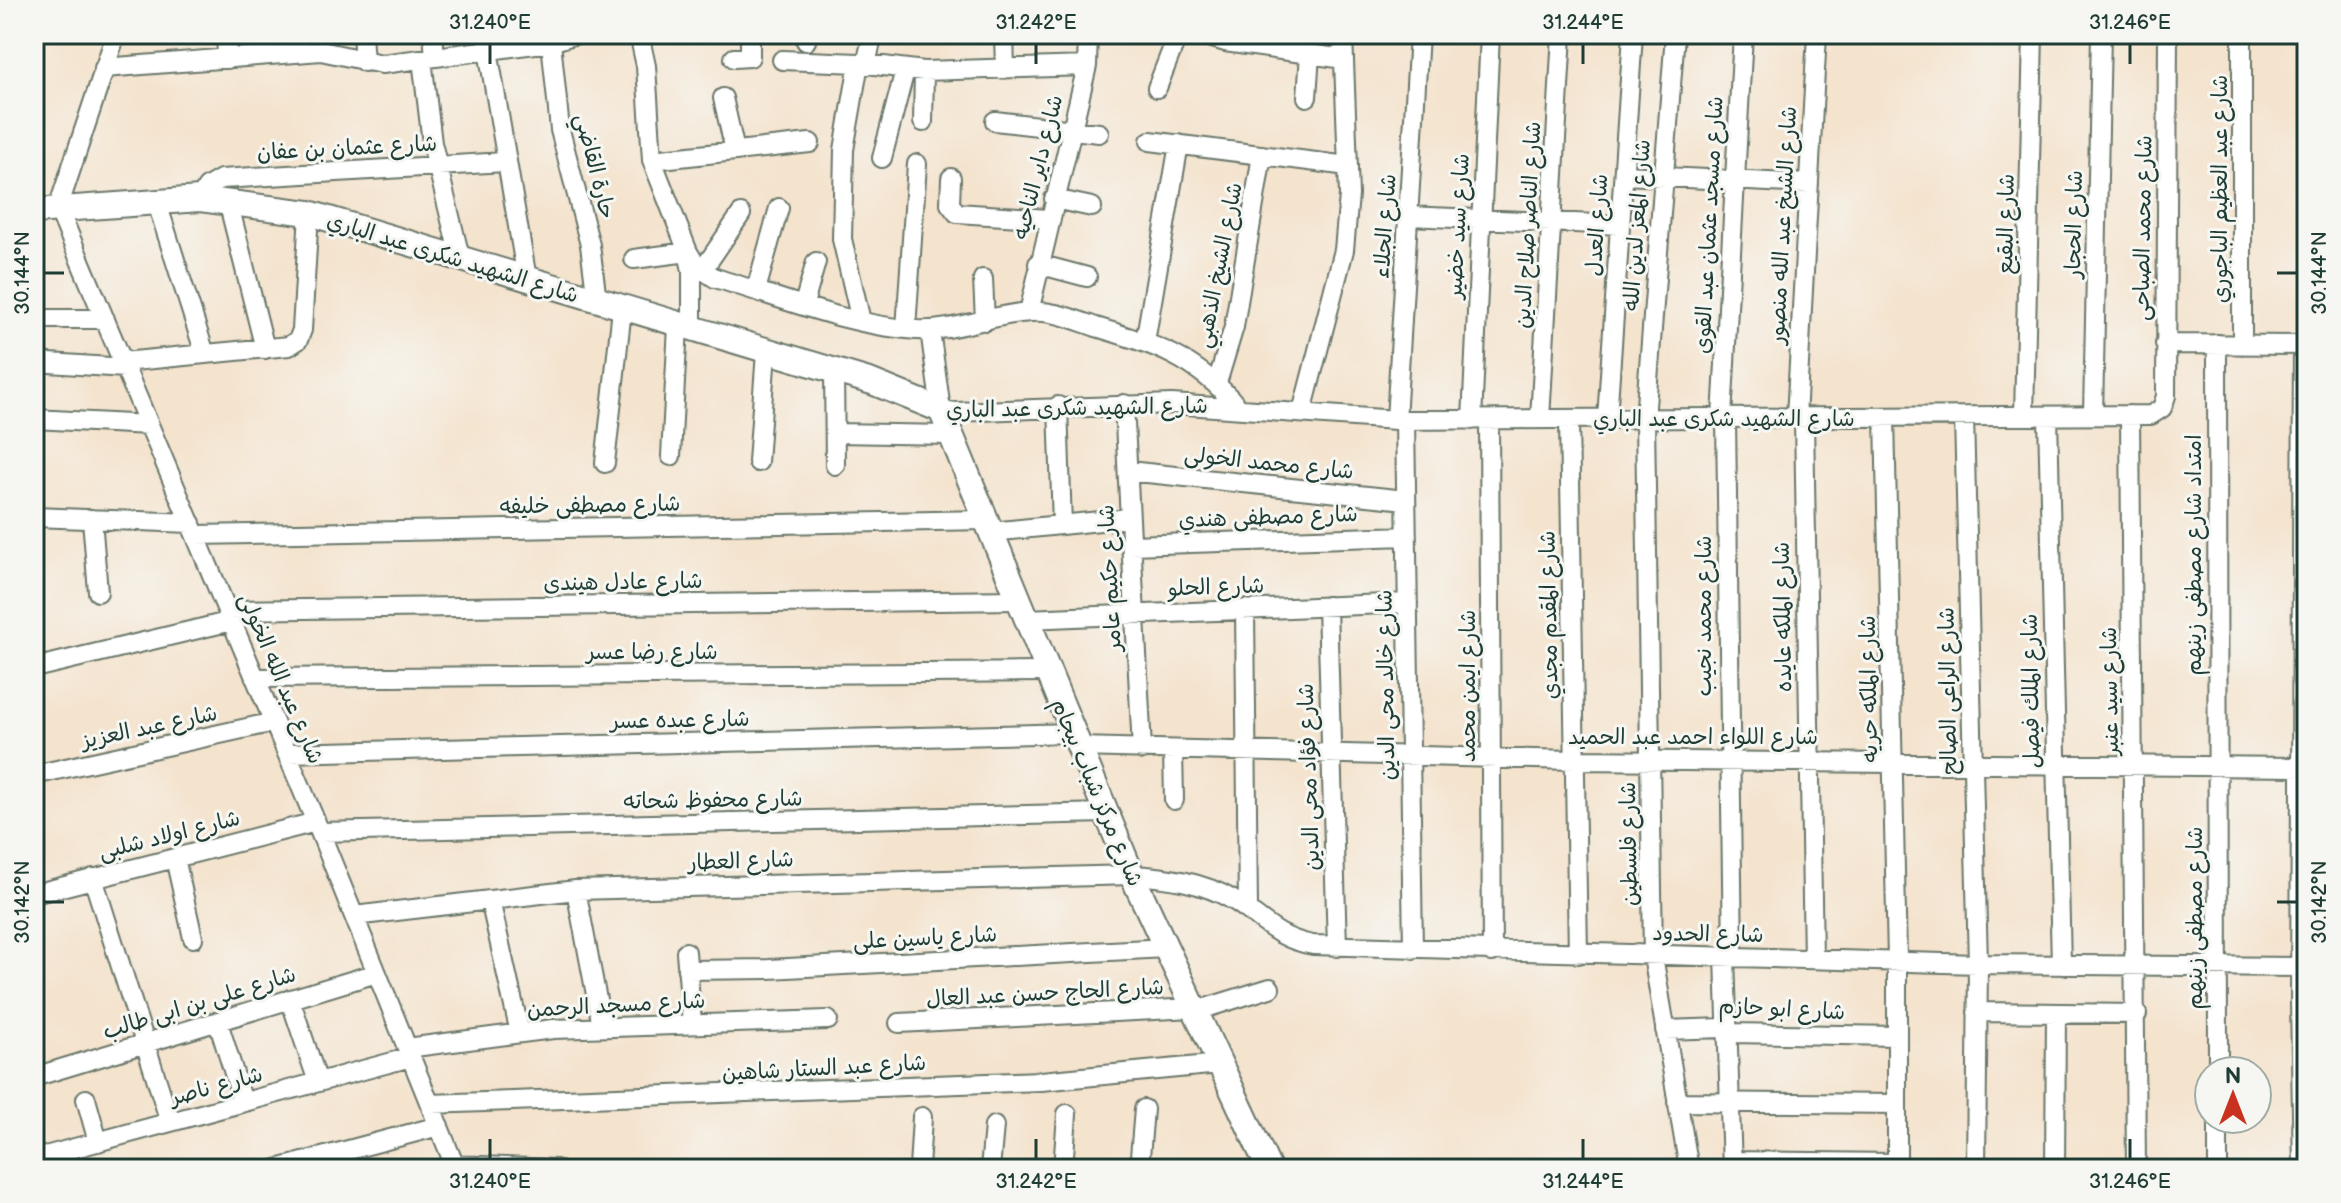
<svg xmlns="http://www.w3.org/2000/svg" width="2341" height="1203" font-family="'Balsamiq Sans','Playpen Sans Arabic',sans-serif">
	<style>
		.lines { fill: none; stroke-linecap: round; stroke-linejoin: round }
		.minor-casing { stroke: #6a776a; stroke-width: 22 }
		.major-casing { stroke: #6a776a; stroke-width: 28 }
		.minor { stroke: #fff; stroke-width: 18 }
		.major { stroke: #fff; stroke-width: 24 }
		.ticks { fill: none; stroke: #1f3d34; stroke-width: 3 }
		.labels { text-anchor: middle; stroke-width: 6; stroke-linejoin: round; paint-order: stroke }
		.street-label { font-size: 22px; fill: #1f3d34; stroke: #f6f6f2 }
		.neatline { fill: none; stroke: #1f3d34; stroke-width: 3 }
		.ticks-label { font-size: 20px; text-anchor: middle; fill: #1f3d34 }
	</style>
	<rect width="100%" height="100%" fill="#f6f6f2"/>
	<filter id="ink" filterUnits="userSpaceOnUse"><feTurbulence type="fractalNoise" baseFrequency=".0125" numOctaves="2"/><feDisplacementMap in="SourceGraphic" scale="16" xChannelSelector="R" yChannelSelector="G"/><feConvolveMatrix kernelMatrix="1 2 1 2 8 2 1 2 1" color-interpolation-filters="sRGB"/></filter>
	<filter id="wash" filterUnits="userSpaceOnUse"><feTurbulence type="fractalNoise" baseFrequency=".006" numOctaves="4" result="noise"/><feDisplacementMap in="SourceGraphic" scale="32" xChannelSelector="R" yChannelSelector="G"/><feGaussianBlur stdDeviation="1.8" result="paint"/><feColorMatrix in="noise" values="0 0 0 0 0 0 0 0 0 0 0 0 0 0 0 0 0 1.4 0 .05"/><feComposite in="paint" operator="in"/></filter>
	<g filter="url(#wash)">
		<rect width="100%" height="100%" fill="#f4e3cd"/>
	</g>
	<g filter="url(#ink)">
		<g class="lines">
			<defs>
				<path id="minor" d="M 116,34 L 58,208 L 320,832 L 456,1169
					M 225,34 L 228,59
					M 362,34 L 364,62
					M 433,34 L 435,57
					M 639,34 L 646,66 L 652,160 L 688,252 L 692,271 L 692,330
					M 1004,34 L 1005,69
					M 1199,34 L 1225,42 L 1344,59
					M 1675,34 L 1645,419 L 1653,956 L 1689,1169
					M 806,41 L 806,34
					M 551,42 L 560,130 L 590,245 L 597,301
					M 488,50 L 527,279
					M 734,58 L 750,57 L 750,34
					M 422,59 L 432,143 L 460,257
					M 782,60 L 859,63 L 924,71 L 1087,66
					M 859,63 L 844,150 L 842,239 L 861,321
					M 866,64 L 873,34
					M 104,68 L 321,51 L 382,64 L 551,42 L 577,34
					M 1157,88 L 1178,34
					M 1307,97 L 1310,54
					M 723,98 L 735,151
					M 995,121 L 1099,133
					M 923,122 L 924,71
					M 1150,141 L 1348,166
					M 882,158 L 905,70
					M 652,160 L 810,143
					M 1624,175 L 1809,184
					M 951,178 L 950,204 L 957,213 L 1049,219
					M 200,199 L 207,187 L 221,179 L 505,162
					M 1054,199 L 1092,207
					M 156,200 L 205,354
					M 228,201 L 265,349
					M 1408,216 L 1620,225
					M 634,259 L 688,252 L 696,265 L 715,278 C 780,297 849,326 917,330 C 955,332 993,314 1031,312 C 1054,310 1075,320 1096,327 C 1156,345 1195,357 1237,406
					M 1038,264 L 1087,277
					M 702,271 L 741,214
					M 983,279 L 985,321
					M 756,290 L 779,208
					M 804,304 L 816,262
					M 1029,312 L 1087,66 L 1088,34
					M 34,319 L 105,319
					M 906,329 L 917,164
					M 930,330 L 941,410 L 955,412 L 1172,404 L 1396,420 L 2151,415 L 2162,408 L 2166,396 L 2168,34
					M 1145,342 L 1179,144
					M 2165,344 L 2307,345
					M 2217,344 L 2218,1071
					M 2242,345 L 2242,34
					M 2303,345 L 2300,1002 L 2303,1169
					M 34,362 L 125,368
					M 123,362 L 289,346 L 298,340 L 302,330 L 309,213
					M 834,371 L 835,465
					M 1217,383 L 1234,327 L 1262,155
					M 1124,404 L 1142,750
					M 1058,406 L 1062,525
					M 1302,412 L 1344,250 L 1349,195 L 1343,34
					M 2093,415 L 2101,34
					M 2130,415 L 2136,1169
					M 2024,416 L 2033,34
					M 2048,416 L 2061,965
					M 1885,417 L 1897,960 L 1897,1169
					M 1964,417 L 1978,964 L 1976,1169
					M 1722,418 L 1743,34
					M 1726,418 L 1733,958
					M 1796,418 L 1817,34
					M 1804,418 L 1813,959
					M 34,419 L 149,425
					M 1540,419 L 1562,34
					M 1569,419 L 1578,954
					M 1607,419 L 1633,34
					M 1396,420 L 1419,34
					M 1405,420 L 1413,949
					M 1472,420 L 1490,34
					M 1489,420 L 1492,952
					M 835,433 L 951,435
					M 671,456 L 678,326
					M 758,462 L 766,352
					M 605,463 L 622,309
					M 1128,471 L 1406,500
					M 34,517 L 191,523
					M 92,519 L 98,592
					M 991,532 L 1130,518
					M 196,535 L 986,520
					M 1131,545 L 1407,536
					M 1327,606 L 1337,947
					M 1245,609 L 1248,910
					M 227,610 L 1019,600
					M 1027,619 L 1408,603
					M 34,668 L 232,621
					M 256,678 L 1049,672
					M 1079,747 L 1574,760 L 2307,767
					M 1173,750 L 1174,800
					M 287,753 L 1074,733
					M 34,775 L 274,722
					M 320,832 L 1106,813
					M 175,858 L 193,938
					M 93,878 L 170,1122
					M 576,890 L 602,1026
					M 34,894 L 316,822
					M 490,900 L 520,1033
					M 354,916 L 576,890 L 1132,875 C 1167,877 1203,882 1233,900 C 1263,919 1275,938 1313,945 L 1978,964 L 2300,967
					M 686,952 L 692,1023
					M 1725,957 L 1732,1169
					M 687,970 L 769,969 L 1166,948
					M 290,999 L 318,1082
					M 1196,1011 L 1270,988
					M 1977,1012 L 2137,1014
					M 218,1022 L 243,1102
					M 899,1023 L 1194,1008
					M 1665,1030 L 1724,1028 L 1731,1033 L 1897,1036
					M 407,1048 L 553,1029 L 828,1020
					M 34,1077 L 377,973
					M 86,1099 L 98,1142
					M 1677,1102 L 1897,1104
					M 430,1104 L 1041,1081 L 1220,1064
					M 34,1159 L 411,1057
					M 1732,1161 L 1897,1163
					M 455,1165 L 556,1169
					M 277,1169 L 439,1126
					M 919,1169 L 922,1117
					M 990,1169 L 994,1126
					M 1063,1169 L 1067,1114
					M 1139,1169 L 1144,1109
					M 2055,1169 L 2056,1013
					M 2218,1169 L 2218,1119"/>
				<path id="major" d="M 34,211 L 200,199 L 309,213 L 872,382 L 941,410 L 1132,875 L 1269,1169"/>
			</defs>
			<use href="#minor" class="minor-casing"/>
			<use href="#major" class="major-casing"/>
			<use href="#minor" class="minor"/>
			<use href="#major" class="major"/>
		</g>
	</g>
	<path class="ticks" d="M 490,44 L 490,64M 1036,44 L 1036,64M 1583,44 L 1583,64M 2130,44 L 2130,64M 44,273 L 64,273M 2277,273 L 2297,273M 44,902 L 64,902M 2277,902 L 2297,902M 490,1139 L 490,1159M 1036,1139 L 1036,1159M 1583,1139 L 1583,1159M 2130,1139 L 2130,1159"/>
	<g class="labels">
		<g class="street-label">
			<text transform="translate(347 147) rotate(-3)" y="8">شارع عثمان بن عفان</text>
			<text transform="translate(596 166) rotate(76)" y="8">حارة القاضي</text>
			<text transform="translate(1037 167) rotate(-76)" y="8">شارع داير الناحيه</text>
			<text transform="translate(2219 189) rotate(-90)" y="8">شارع عبد العظيم الباجوري</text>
			<text transform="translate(2005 224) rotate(-89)" y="8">شارع البقيع</text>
			<text transform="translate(2073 224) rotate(-89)" y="8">شارع الحجار</text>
			<text transform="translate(1527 225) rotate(-87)" y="8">شارع الناصر صلاح الدين</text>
			<text transform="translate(1596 225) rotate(-86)" y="8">شارع العدل</text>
			<text transform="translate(1636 225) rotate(-86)" y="8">شارع المعز لدين الله</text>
			<text transform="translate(1708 225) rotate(-87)" y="8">شارع مسجد عثمان عبد القوى</text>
			<text transform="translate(1782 225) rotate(-87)" y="8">شارع الشيخ عبد الله منصور</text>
			<text transform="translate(1384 226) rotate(-86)" y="8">شارع الجلاء</text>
			<text transform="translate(1457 226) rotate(-87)" y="8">شارع سيد خضير</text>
			<text transform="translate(2142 228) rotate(-89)" y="8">شارع محمد الصباحى</text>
			<text transform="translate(453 257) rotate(17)" y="8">شارع الشهيد شكرى عبد الباري</text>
			<text transform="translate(1218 265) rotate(-79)" y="8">شارع الشيخ الذهبي</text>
			<text transform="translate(1077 407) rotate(-1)" y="8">شارع الشهيد شكرى عبد الباري</text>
			<text x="1724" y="426">شارع الشهيد شكرى عبد الباري</text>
			<text transform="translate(1269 462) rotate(6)" y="8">شارع محمد الخولى</text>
			<text transform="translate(590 504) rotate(-1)" y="8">شارع مصطفى خليفه</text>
			<text transform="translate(1268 516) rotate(-2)" y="8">شارع مصطفى هندي</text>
			<text transform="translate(2193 555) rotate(-90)" y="8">امتداد شارع مصطفى زينهم</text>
			<text transform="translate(1109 578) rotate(-93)" y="8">شارع حكيم عامر</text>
			<text transform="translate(623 581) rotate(-1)" y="8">شارع عادل هيندى</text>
			<text transform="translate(1216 586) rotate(-2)" y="8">شارع الحلو</text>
			<text transform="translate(1548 615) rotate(-91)" y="8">شارع المقدم مجدي</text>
			<text transform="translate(1703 616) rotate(-90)" y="8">شارع محمد نجيب</text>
			<text transform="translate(1782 617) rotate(-91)" y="8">شارع الملكه عايده</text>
			<text x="652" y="659">شارع رضا عسر</text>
			<text transform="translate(282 678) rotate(67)" y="8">شارع عبد الله الخولى</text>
			<text transform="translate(1385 685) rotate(-91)" y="8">شارع خالد محى الدين</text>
			<text transform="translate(1467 686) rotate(-90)" y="8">شارع ايمن محمد</text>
			<text transform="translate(1868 689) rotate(-91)" y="8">شارع الملكه حريه</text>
			<text transform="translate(1947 691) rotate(-91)" y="8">شارع الراعى الصالح</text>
			<text transform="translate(2030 691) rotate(-91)" y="8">شارع الملك فيصل</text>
			<text transform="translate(2109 691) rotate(-91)" y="8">شارع سيد عنبر</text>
			<text transform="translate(680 719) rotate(-1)" y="8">شارع عبده عسر</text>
			<text transform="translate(149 726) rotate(-12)" y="8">شارع عبد العزيز</text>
			<text x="1693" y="744">شارع اللواء احمد عبد الحميد</text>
			<text transform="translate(1308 777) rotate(-92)" y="8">شارع فؤاد محى الدين</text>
			<text transform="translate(1098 792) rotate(67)" y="8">شارع مركز شباب بيجام</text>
			<text transform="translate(713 799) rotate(-1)" y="8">شارع محفوظ شحاته</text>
			<text transform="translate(169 834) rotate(-14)" y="8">شارع اولاد شلبى</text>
			<text transform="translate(1628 844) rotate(-91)" y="8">شارع فلسطين</text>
			<text transform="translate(741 860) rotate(-2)" y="8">شارع العطار</text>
			<text transform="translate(2194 918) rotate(-90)" y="8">شارع مصطفى زينهم</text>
			<text transform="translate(1708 933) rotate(1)" y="8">شارع الحدود</text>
			<text transform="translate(925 937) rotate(-3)" y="8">شارع ياسين على</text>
			<text transform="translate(1045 992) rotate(-3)" y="8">شارع الحاج حسن عبد العال</text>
			<text transform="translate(199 1002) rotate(-17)" y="8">شارع على بن ابى طالب</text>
			<text transform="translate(616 1004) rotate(-3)" y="8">شارع مسجد الرحمن</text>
			<text transform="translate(1782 1008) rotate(3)" y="8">شارع ابو حازم</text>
			<text transform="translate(824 1067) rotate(-3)" y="8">شارع عبد الستار شاهين</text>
			<text transform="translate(216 1085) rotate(-15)" y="8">شارع ناصر</text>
		</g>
	</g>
	<rect width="2341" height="1203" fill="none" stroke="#f6f6f2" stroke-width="88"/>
	<g transform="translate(2233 1095)"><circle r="38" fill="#f6f6f2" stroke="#a0aca6" stroke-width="2"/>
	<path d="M0-6L14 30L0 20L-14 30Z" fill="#c8321e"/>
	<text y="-12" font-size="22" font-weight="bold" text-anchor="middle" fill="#1f3d34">N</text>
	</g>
	<rect x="44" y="44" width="2253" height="1115" class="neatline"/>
	<g class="ticks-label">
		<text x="490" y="29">31.240°E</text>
		<text x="1036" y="29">31.242°E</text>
		<text x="1583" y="29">31.244°E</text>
		<text x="2130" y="29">31.246°E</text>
		<text transform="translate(22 273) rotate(-90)" y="7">30.144°N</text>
		<text transform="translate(2319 273) rotate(-90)" y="7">30.144°N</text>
		<text transform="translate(22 902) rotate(-90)" y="7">30.142°N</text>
		<text transform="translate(2319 902) rotate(-90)" y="7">30.142°N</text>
		<text x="490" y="1188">31.240°E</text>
		<text x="1036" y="1188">31.242°E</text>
		<text x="1583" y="1188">31.244°E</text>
		<text x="2130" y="1188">31.246°E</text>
	</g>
</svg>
